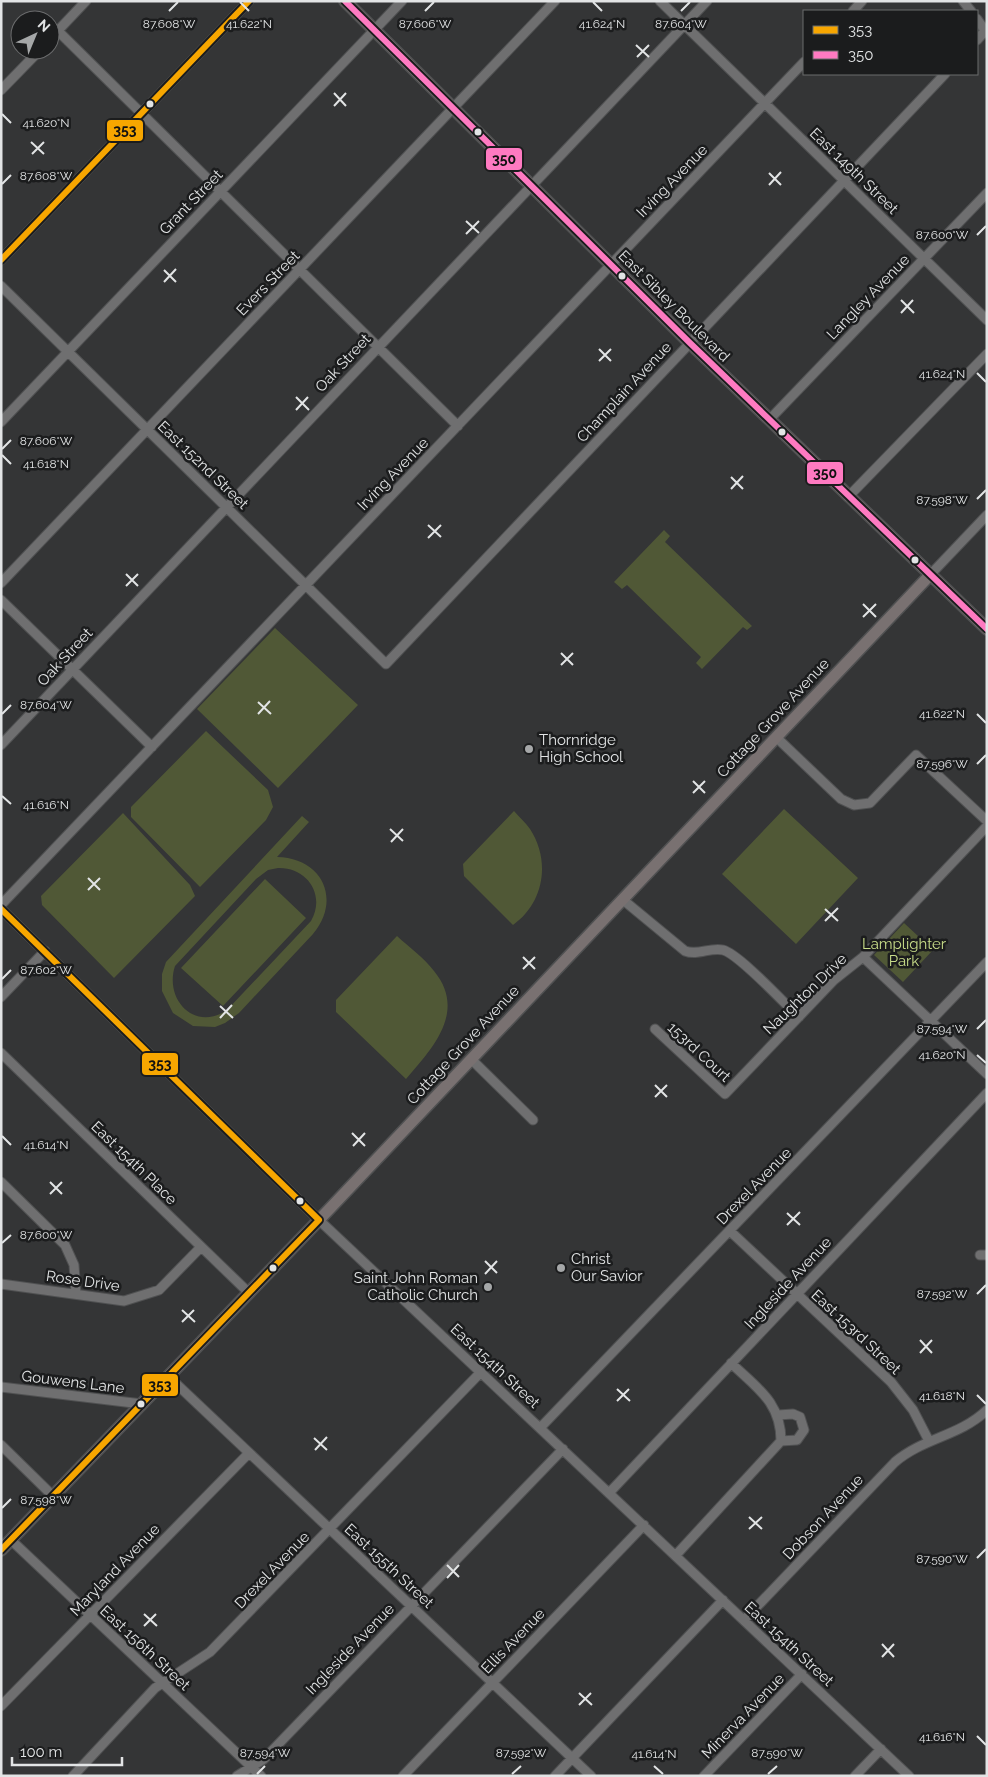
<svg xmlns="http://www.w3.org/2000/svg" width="988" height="1777" font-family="Raleway,sans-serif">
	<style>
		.green { fill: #505836; fill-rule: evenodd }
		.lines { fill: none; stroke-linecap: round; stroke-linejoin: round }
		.minor-casing { stroke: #505152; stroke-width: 11 }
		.major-casing { stroke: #505152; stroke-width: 14 }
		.minor { stroke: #6f6f70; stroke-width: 9 }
		.major { stroke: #797171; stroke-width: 11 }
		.bus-1-casing { stroke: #1b1c1d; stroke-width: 10 }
		.bus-2-casing { stroke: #1b1c1d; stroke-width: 10 }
		.bus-1 { stroke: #f7a600; stroke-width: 6 }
		.bus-2 { stroke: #fe7ac1; stroke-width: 6 }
		.ticks { fill: none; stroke: #e2e4e5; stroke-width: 2 }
		.bus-dot { fill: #e2e4e5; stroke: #1b1c1d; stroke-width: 2 }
		.poi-dot { fill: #a5a7a8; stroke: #1b1c1d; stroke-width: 2 }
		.labels { text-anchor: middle; stroke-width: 5; stroke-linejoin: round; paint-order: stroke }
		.street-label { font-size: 15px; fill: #e2e4e5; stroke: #1b1c1d }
		.poi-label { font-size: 15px; fill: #e2e4e5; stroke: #1b1c1d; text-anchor: start }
		.park-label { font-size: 15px; fill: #c9de8a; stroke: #1b1c1d }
		.ticks-label { font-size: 12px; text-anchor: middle; fill: #e2e4e5; stroke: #1b1c1d; stroke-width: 5; stroke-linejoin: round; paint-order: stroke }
		.line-badge { stroke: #1b1c1d; stroke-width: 2 }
		.pale-badge-label { font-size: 14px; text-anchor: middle; font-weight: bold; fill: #111 }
	</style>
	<rect width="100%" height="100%" fill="#343536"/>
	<path class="green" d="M 664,530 L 670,536 L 665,542 L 752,626 L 747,630 L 743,627 L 702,669 L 696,663 L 701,657 L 627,585 L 622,589 L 614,582 Z
		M 275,628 L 358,705 L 278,788 L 197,709 Z
		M 206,731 L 268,790 L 273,807 L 266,820 L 200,887 L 131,817 L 131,807 Z
		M 784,809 L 858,878 L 796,944 L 722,874 Z
		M 514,811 C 519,817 526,823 530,829 C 551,861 544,903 513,925 L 464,876 L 463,864 Z
		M 123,813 L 190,885 L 195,896 L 114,978 L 42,905 L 41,896 Z
		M 302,816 L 309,822 L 277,857 C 322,858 342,899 313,934 L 239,1013 L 225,1023 L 215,1027 L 193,1026 L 173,1013 L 162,991 L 162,974 L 166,962 ZM 278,868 C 307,867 326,895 311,921 L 227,1010 C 195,1032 164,1000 175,966 L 256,879 L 268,870 Z
		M 265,879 L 306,918 L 223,1006 L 181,968 Z
		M 904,923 L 933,950 L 903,982 L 874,955 Z
		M 397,936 C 409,947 424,958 434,971 C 467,1011 433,1048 406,1079 L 336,1012 L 336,1000 Z"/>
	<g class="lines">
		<defs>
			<path id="minor" d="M 660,1 L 987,320
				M 963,1 L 971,11
				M 853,11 L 862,1
				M 977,19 L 987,33
				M 58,31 L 458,426
				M 50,39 L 86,1
				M 977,40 L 985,31
				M 1,90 L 40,50
				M 1,260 L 249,1
				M 1,286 L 386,664 L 945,74
				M 769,420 L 987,193
				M 1,422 L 402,1
				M 848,497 L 987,354
				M 930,575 L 987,515
				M 1,583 L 555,1
				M 1,600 L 152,747
				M 776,737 L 841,799 L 854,805 L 870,803 L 916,755 L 987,821
				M 1,745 L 707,1
				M 622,899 L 685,951 C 698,956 710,947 723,950 C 739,954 784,1003 799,1017
				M 1,905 L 804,62
				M 1,909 L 319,1220 L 909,1776
				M 863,957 L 987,1074
				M 1,997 L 45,951
				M 655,1029 L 725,1094 L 834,980 L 863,957 L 987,826
				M 1,1053 L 248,1292
				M 471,1059 L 533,1120
				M 1,1182 L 65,1245 L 74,1265 L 76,1294
				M 730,1231 L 891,1382 L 913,1410 L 929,1441
				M 980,1255 L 987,1255
				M 1,1284 L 124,1301 L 159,1290 L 201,1247
				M 168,1376 L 591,1776
				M 1,1387 L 142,1404
				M 778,1415 L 793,1414 L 800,1417 L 804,1430 L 797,1440 L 781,1441
				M 540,1428 L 987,962
				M 1,1445 L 53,1496
				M 609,1493 L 987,1093
				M 11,1540 L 261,1776
				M 676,1555 L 781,1441 C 781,1402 757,1388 731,1363
				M 744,1620 L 895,1462 C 923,1438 960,1436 987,1410
				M 1,1706 L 249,1453
				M 73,1776 L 155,1688 L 210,1652 L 481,1372
				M 237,1776 L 264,1759 L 563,1449
				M 403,1776 L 644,1525
				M 555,1776 L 723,1600
				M 704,1776 L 802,1674
				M 855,1776 L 881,1749"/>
			<path id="major" d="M 345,1 L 690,343 L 987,629
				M 1,1550 L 319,1220 L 930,575"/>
		</defs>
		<use href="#minor" class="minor-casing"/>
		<use href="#major" class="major-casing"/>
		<use href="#minor" class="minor"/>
		<use href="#major" class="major"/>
		<defs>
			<path id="bus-1" d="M 1,260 L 249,1
				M 1,909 L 319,1220
				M 1,1550 L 319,1220"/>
			<path id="bus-2" d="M 345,1 L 690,343 L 987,629"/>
		</defs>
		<use href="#bus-1" class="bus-1-casing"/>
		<use href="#bus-2" class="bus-2-casing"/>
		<use href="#bus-1" class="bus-1"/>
		<use href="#bus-2" class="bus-2"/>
	</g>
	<path class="ticks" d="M 240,2 L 249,11M 593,2 L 602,11M 169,11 L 178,2M 425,11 L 434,2M 681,11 L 690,2M 636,45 L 649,57M 637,57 L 649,45M 334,93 L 346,106M 334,106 L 346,93M 2,114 L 11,123M 31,142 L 44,154M 32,154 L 44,142M 769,173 L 781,185M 2,184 L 11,175M 769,185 L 781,172M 466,221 L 479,233M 466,234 L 479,221M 977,235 L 986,226M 164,270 L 176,282M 164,282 L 176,269M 901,300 L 914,313M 901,313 L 913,300M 599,349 L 611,361M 599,361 L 611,349M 977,373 L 986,382M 296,397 L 309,410M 296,410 L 308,397M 2,449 L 11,440M 2,455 L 11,464M 731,477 L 743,489M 731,489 L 743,476M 977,499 L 986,490M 428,525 L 441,537M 428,538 L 441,525M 126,574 L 138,586M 126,586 L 138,574M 863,604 L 876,617M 863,617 L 876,604M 561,653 L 573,665M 561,665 L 573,653M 258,702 L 271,714M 2,714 L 11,705M 258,714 L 270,701M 977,714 L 986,723M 977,764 L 986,755M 693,781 L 705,793M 693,793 L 705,781M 2,796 L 11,804M 390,829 L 403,841M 391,842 L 403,829M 88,878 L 100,890M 88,890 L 100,878M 825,909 L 838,921M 825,921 L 838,908M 523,957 L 535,969M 523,969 L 535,957M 2,979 L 11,970M 220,1006 L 233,1018M 220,1018 L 232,1005M 977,1029 L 986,1020M 977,1055 L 986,1063M 655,1085 L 667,1097M 655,1097 L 667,1085M 352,1133 L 365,1146M 2,1136 L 11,1145M 353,1146 L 365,1133M 50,1182 L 62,1194M 50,1194 L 62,1182M 787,1213 L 800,1225M 787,1225 L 800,1212M 2,1243 L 11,1235M 485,1261 L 497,1273M 485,1274 L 497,1261M 977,1294 L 986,1285M 182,1310 L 195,1322M 182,1322 L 194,1310M 920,1340 L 932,1353M 920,1353 L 932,1340M 617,1389 L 630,1401M 977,1395 L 986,1404M 617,1401 L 629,1389M 314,1438 L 327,1450M 315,1450 L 327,1437M 2,1508 L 11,1499M 749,1517 L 762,1529M 749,1529 L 762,1517M 977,1558 L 986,1549M 447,1565 L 459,1577M 447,1578 L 459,1565M 144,1614 L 157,1626M 144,1626 L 156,1614M 882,1644 L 894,1657M 882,1657 L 894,1644M 579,1693 L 592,1705M 579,1705 L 591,1693M 977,1736 L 986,1745M 654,1766 L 663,1774M 257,1774 L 265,1766M 512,1774 L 521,1766M 768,1774 L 777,1766"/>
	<g class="bus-dot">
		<circle cx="150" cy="104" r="4.5"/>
		<circle cx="478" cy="132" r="4.5"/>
		<circle cx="622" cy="276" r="4.5"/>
		<circle cx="782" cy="432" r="4.5"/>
		<circle cx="915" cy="560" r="4.5"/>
		<circle cx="300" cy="1201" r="4.5"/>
		<circle cx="273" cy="1268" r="4.5"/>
		<circle cx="141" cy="1404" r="4.5"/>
	</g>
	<g class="poi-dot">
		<circle cx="529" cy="749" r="5"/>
		<circle cx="561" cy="1268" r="5"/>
		<circle cx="488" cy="1287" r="5"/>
	</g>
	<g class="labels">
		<g class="street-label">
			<text transform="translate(854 171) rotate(44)" y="5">East 149th Street</text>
			<text transform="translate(672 181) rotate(-46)" y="5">Irving Avenue</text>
			<text transform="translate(191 202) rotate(-46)" y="5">Grant Street</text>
			<text transform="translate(268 283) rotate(-46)" y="5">Evers Street</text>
			<text transform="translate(868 297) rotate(-46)" y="5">Langley Avenue</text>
			<text transform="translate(674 306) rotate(45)" y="5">East Sibley Boulevard</text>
			<text transform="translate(343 363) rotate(-47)" y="5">Oak Street</text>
			<text transform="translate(624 392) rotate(-47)" y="5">Champlain Avenue</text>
			<text transform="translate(203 465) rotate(44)" y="5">East 152nd Street</text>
			<text transform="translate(393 474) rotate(-46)" y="5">Irving Avenue</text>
			<text transform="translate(65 657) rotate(-47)" y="5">Oak Street</text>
			<text transform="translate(773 718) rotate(-47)" y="5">Cottage Grove Avenue</text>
			<text transform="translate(805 994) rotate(-44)" y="5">Naughton Drive</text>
			<text transform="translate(463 1045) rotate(-47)" y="5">Cottage Grove Avenue</text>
			<text transform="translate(699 1052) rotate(43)" y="5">153rd Court</text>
			<text transform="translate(134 1163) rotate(44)" y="5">East 154th Place</text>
			<text transform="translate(754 1186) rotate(-46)" y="5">Drexel Avenue</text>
			<text transform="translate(83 1281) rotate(8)" y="5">Rose Drive</text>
			<text transform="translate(788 1283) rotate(-47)" y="5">Ingleside Avenue</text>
			<text transform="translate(856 1332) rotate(43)" y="5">East 153rd Street</text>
			<text transform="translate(495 1366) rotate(43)" y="5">East 154th Street</text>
			<text transform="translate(73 1382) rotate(7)" y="5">Gouwens Lane</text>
			<text transform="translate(823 1517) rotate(-47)" y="5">Dobson Avenue</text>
			<text transform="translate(389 1566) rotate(43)" y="5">East 155th Street</text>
			<text transform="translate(115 1570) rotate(-46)" y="5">Maryland Avenue</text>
			<text transform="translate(272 1570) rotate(-46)" y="5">Drexel Avenue</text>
			<text transform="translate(513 1641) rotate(-46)" y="5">Ellis Avenue</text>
			<text transform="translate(789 1644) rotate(43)" y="5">East 154th Street</text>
			<text transform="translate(145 1648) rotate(43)" y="5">East 156th Street</text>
			<text transform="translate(350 1649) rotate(-46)" y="5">Ingleside Avenue</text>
			<text transform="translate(743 1716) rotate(-46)" y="5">Minerva Avenue</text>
		</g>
		<g class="poi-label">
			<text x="539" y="745">Thornridge<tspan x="539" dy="17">High School</tspan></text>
			<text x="571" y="1264">Christ<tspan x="571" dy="17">Our Savior</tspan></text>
			<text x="478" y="1283" text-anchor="end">Saint John Roman<tspan x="478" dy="17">Catholic Church</tspan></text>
		</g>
		<g class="park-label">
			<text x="904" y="949">Lamplighter<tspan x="904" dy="17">Park</tspan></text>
		</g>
	</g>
	<g class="ticks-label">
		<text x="249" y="28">41.622°N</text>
		<text x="602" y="28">41.624°N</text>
		<text x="169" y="28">87.608°W</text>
		<text x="425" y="28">87.606°W</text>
		<text x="681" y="28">87.604°W</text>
		<text x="46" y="127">41.620°N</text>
		<text x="46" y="180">87.608°W</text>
		<text x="942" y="239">87.600°W</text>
		<text x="942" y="378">41.624°N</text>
		<text x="46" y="445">87.606°W</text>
		<text x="46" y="468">41.618°N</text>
		<text x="942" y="504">87.598°W</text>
		<text x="46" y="709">87.604°W</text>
		<text x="942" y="718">41.622°N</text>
		<text x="942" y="768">87.596°W</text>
		<text x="46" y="809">41.616°N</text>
		<text x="46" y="974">87.602°W</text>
		<text x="942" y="1033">87.594°W</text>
		<text x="942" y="1059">41.620°N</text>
		<text x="46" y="1149">41.614°N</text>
		<text x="46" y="1239">87.600°W</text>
		<text x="942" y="1298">87.592°W</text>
		<text x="942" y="1400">41.618°N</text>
		<text x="46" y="1504">87.598°W</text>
		<text x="942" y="1563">87.590°W</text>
		<text x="942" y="1741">41.616°N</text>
		<text x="265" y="1757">87.594°W</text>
		<text x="521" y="1757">87.592°W</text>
		<text x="777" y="1757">87.590°W</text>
		<text x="654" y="1758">41.614°N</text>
	</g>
	<g class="line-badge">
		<rect x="106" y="119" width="38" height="23" rx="5" fill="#f7a600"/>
		<rect x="485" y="147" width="38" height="24" rx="5" fill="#fe7ac1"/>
		<rect x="806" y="461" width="38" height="24" rx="5" fill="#fe7ac1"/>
		<rect x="141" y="1052" width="38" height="24" rx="5" fill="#f7a600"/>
		<rect x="141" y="1373" width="38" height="24" rx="5" fill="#f7a600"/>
	</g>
	<g class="pale-badge-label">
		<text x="125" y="135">353</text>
		<text x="504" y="164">350</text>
		<text x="825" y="478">350</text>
		<text x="160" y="1069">353</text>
		<text x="160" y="1390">353</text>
	</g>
	<rect width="988" height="1777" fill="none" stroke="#e2e4e5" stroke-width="5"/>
	<rect x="803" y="10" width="175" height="65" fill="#1b1c1d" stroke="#6b6c6d"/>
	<rect x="813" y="26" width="25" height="8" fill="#f7a600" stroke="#6b6c6d"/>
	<text x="848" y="35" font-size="15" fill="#e2e4e5">353</text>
	<rect x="813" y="51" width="25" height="8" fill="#fe7ac1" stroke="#6b6c6d"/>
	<text x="848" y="60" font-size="15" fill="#e2e4e5">350</text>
	<g transform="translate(35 35) rotate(44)"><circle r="24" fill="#1b1c1d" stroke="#6b6c6d"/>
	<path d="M0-4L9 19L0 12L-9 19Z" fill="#a5a7a8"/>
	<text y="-8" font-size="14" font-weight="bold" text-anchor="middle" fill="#e2e4e5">N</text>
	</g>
	<path d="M12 1757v8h110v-8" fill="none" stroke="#e2e4e5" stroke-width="2.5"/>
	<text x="20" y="1757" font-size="15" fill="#e2e4e5" stroke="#1b1c1d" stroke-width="4" paint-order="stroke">100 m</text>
</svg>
